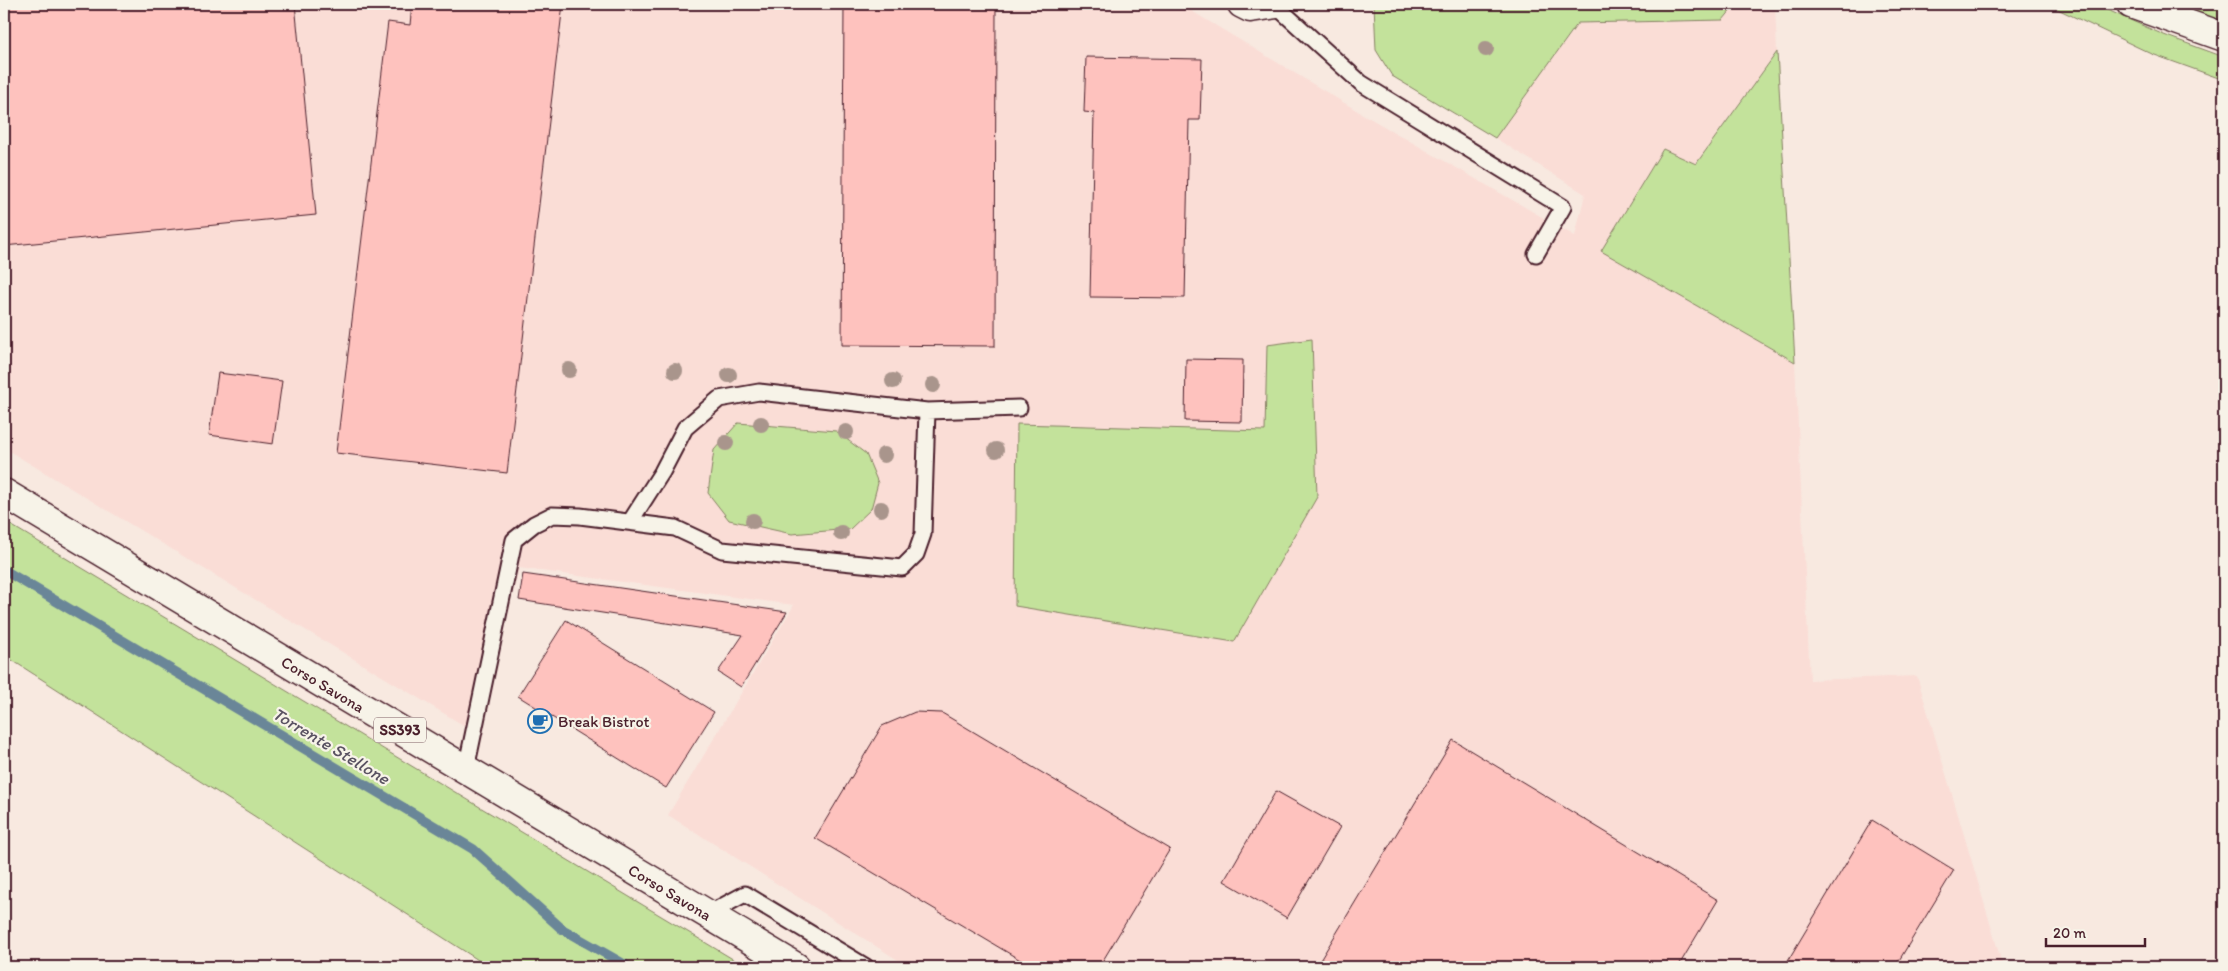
<svg xmlns="http://www.w3.org/2000/svg" width="2228" height="971" font-family="Itim,sans-serif">
	<style>
		.built { fill: #faddd6 }
		.green { fill: #c3e29b; stroke: #868063 }
		.lines { fill: none; stroke-linecap: round; stroke-linejoin: round }
		.stream { stroke: #6b8698; stroke-width: 10 }
		.building { fill: #fec2be; stroke: #4a1f2b }
		.lane-casing { stroke: #4a1f2b; stroke-width: 19 }
		.street-casing { stroke: #4a1f2b; stroke-width: 31 }
		.primary-casing { stroke: #4a1f2b; stroke-width: 31 }
		.lane { stroke: #f7f3e8; stroke-width: 15 }
		.street { stroke: #f7f3e8; stroke-width: 28 }
		.primary { stroke: #f7f3e8; stroke-width: 28 }
		.tree { fill: #a9958c }
		.labels { text-anchor: middle; stroke-width: 4.5; stroke-linejoin: round; paint-order: stroke }
		.shield { fill: #f7f3e8; stroke: #7e5f64; stroke-width: 1 }
		.shield-label { font-size: 15px; font-weight: bold; fill: #4a1f2b }
		.street-label { font-size: 16px; fill: #4a1f2b; stroke: #f7f3e8 }
		.poi-label { font-size: 16px; fill: #4a1f2b; stroke: #f7f3e8; text-anchor: start }
		.water-label { font-size: 18px; font-style: italic; fill: #5a5262; stroke: #f7f3e8 }
	</style>
	<rect width="100%" height="100%" fill="#f8e9e0"/>
	<filter id="ink" filterUnits="userSpaceOnUse"><feTurbulence type="fractalNoise" baseFrequency=".02" numOctaves="2"/><feDisplacementMap in="SourceGraphic" scale="10" xChannelSelector="R" yChannelSelector="G"/><feConvolveMatrix kernelMatrix="1 2 1 2 8 2 1 2 1" color-interpolation-filters="sRGB"/></filter>
	<g filter="url(#ink)">
		<path class="built" d="M 4,4 L 1180,4 L 1366,116 L 1575,236 L 1585,194 L 1495,138 L 1578,23 L 1723,20 L 1736,4 L 1775,4 L 1777,52 L 1696,164 L 1663,149 L 1602,251 L 1795,362 L 1810,680 L 1917,676 L 2003,967 L 909,967 L 668,815 L 794,605 L 519,568 L 478,734 L 4,448 Z"/>
		<path class="green" d="M 1374,4 L 1736,4 L 1723,20 L 1578,23 L 1495,138 L 1392,76 L 1376,50 Z
			M 2047,4 L 2094,4 L 2164,35 L 2224,57 L 2224,80 L 2152,54 Z
			M 2175,4 L 2224,4 L 2224,25 Z
			M 1777,52 L 1795,362 L 1601,251 L 1663,149 L 1696,164 Z
			M 1312,339 L 1317,497 L 1234,642 L 1015,606 L 1017,424 L 1265,431 L 1267,345 Z
			M 738,423 L 836,431 L 866,454 L 878,483 L 871,509 L 850,529 L 792,534 L 729,520 L 708,493 L 714,450 Z
			M 4,521 L 746,967 L 489,967 L 4,655 Z"/>
		<g class="lines">
			<path class="stream" d="M 4,570 L 473,849 L 562,929 L 629,967"/>
		</g>
		<path class="building" d="M 4,4 L 295,4 L 316,215 L 4,246 Z
			M 412,4 L 563,4 L 507,473 L 336,453 L 388,22 L 410,25 Z
			M 844,4 L 996,4 L 995,346 L 842,345 Z
			M 1086,57 L 1202,59 L 1200,120 L 1189,120 L 1185,298 L 1090,297 L 1094,113 L 1084,112 Z
			M 1186,359 L 1243,360 L 1242,422 L 1185,421 Z
			M 218,373 L 282,381 L 273,444 L 209,435 Z
			M 523,574 L 787,612 L 741,687 L 718,672 L 743,635 L 519,600 Z
			M 566,620 L 714,712 L 666,788 L 518,696 Z
			M 915,712 L 942,713 L 1170,849 L 1099,967 L 1032,967 L 815,838 L 882,726 Z
			M 1453,740 L 1718,900 L 1678,967 L 1316,967 Z
			M 1276,791 L 1340,827 L 1287,918 L 1224,881 Z
			M 1872,820 L 1954,870 L 1895,967 L 1784,967 Z"/>
		<g class="lines">
			<defs>
				<path id="lane" d="M 1275,5 L 1361,83 L 1563,207 L 1536,254
					M 630,522 L 662,472 L 685,428 L 719,399 L 759,392 L 927,411 L 1019,408
					M 466,769 L 514,540 L 534,524 L 552,515 L 580,516 L 675,528 L 722,550 L 902,568 L 916,554 L 923,534 L 927,411
					M 708,914 L 745,894 L 866,967"/>
				<path id="street" d="M 1242,4 L 1250,8 L 1277,4
					M 2131,4 L 2224,37"/>
				<path id="primary" d="M 4,493 L 796,967"/>
			</defs>
			<use href="#lane" class="lane-casing"/>
			<use href="#street" class="street-casing"/>
			<use href="#primary" class="primary-casing"/>
			<use href="#lane" class="lane"/>
			<use href="#street" class="street"/>
			<use href="#primary" class="primary"/>
		</g>
		<g class="tree">
			<circle cx="1486" cy="49" r="8"/>
			<circle cx="569" cy="370" r="8"/>
			<circle cx="675" cy="371" r="8"/>
			<circle cx="729" cy="375" r="8"/>
			<circle cx="893" cy="381" r="8"/>
			<circle cx="933" cy="385" r="8"/>
			<circle cx="761" cy="424" r="8"/>
			<circle cx="846" cy="432" r="8"/>
			<circle cx="726" cy="443" r="8"/>
			<circle cx="996" cy="450" r="8"/>
			<circle cx="884" cy="455" r="8"/>
			<circle cx="881" cy="509" r="8"/>
			<circle cx="753" cy="521" r="8"/>
			<circle cx="841" cy="533" r="8"/>
		</g>
	</g>
	<defs>
		<symbol id="cafe-ring" viewBox="-11 -11 22 22"><circle r="9.5" fill="#f7f3e8" stroke="#1f6fb2" stroke-width="1.5"/><path d="M-5.5-4.5H6V0H3Q3 3.5 0 3.5H-2.5Q-5.5 3.5-5.5 0ZM3-3.2v2h1.7v-2ZM-6 4.5H4V6H-6Z" fill="#1f6fb2"/></symbol>
	</defs>
	<g fill-rule="evenodd">
		<use href="#cafe-ring" x="526" y="707" width="28" height="28"/>
	</g>
	<g class="labels">
		<rect class="shield" x="374" y="717.5" width="52" height="25" rx="4"/>
		<g class="shield-label">
			<text x="400" y="735">SS393</text>
		</g>
		<g class="street-label">
			<text transform="translate(323 684) rotate(31)" y="6">Corso Savona</text>
			<text transform="translate(670 892) rotate(31)" y="6">Corso Savona</text>
		</g>
		<g class="poi-label">
			<text x="558" y="727">Break Bistrot</text>
		</g>
		<g class="water-label">
			<text transform="translate(331 746) rotate(31)" y="6">Torrente Stellone</text>
		</g>
	</g>
	<rect width="2228" height="971" fill="none" stroke="#f7f3e8" stroke-width="20"/>
	<rect x="10" y="10" width="2208" height="951" fill="none" stroke="#4a1f2b" stroke-width="2" filter="url(#ink)"/>
	<path d="M2046 938v8h99v-8" fill="none" stroke="#4a1f2b" stroke-width="2.5"/>
	<text x="2053" y="938" font-size="15" fill="#4a1f2b" stroke="#f7f3e8" stroke-width="4" paint-order="stroke">20 m</text>
</svg>
